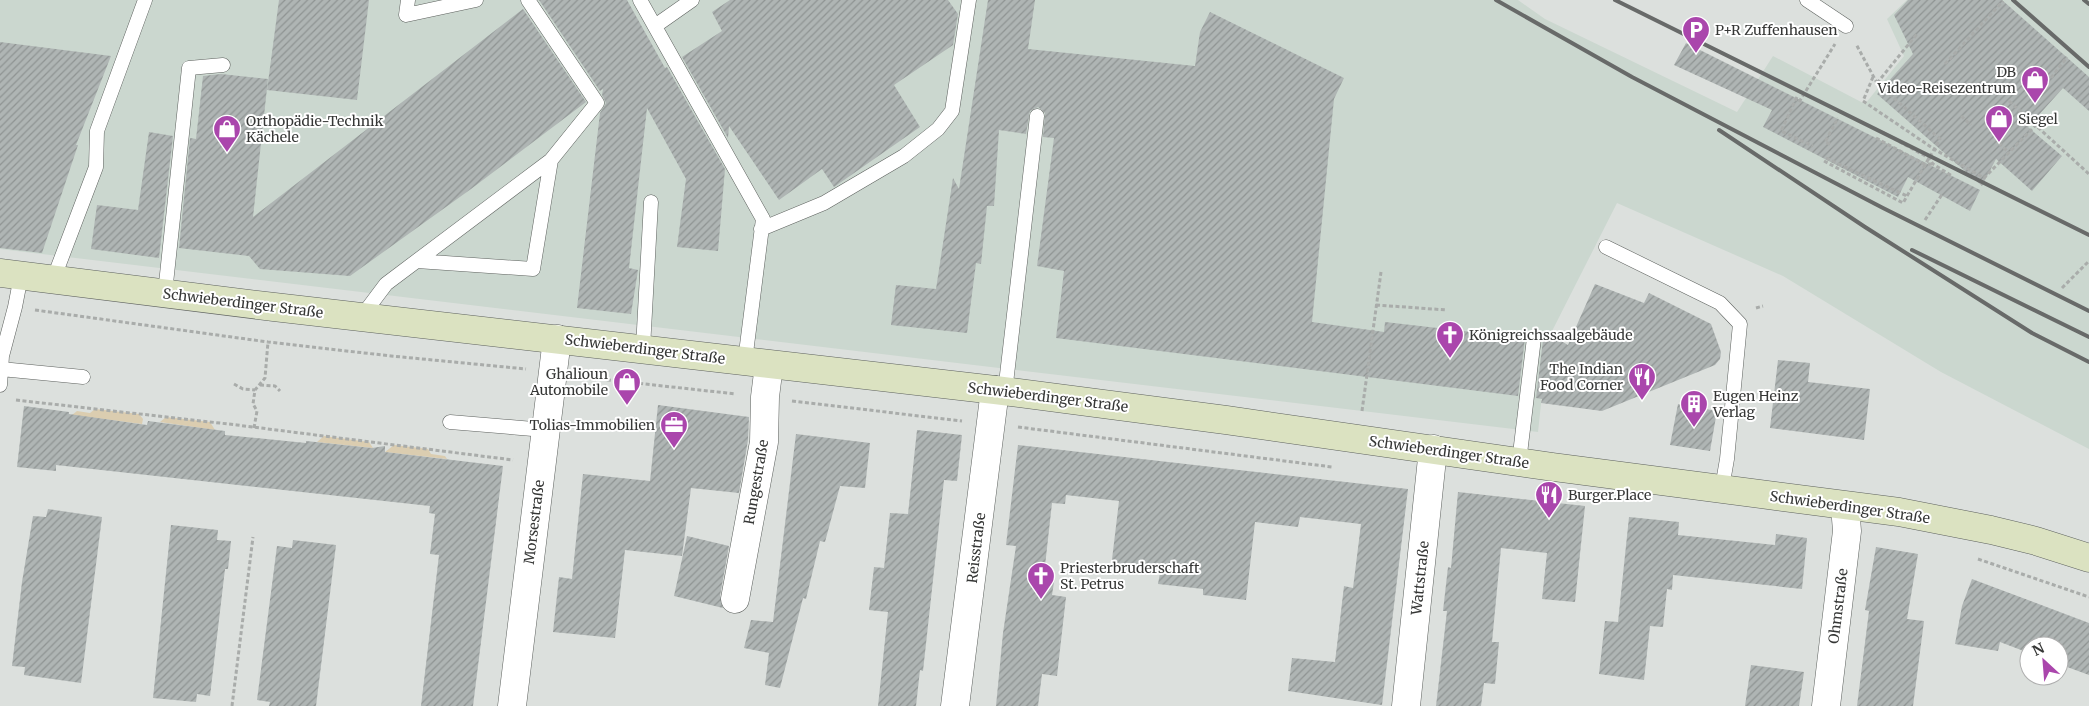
<svg xmlns="http://www.w3.org/2000/svg" width="2089" height="706" font-family="Merriweather,serif">
	<style>
		.built { fill: #cbd7cf }
		.green { fill: #dbcdb0 }
		.building { fill: url(#building-hatch) }
		.lines { fill: none; stroke-linecap: round; stroke-linejoin: round }
		.lane-casing { stroke: #5d615e; stroke-width: 15 }
		.street-casing { stroke: #5d615e; stroke-width: 29 }
		.secondary-casing { stroke: #5d615e; stroke-width: 29 }
		.path { stroke: #a9acaa; stroke-width: 3; stroke-dasharray: 4 2.5; stroke-linecap: butt }
		.lane { stroke: #fff; stroke-width: 14 }
		.street { stroke: #fff; stroke-width: 28 }
		.secondary { stroke: #dbe2c1; stroke-width: 28 }
		.rail { stroke: #686a69; stroke-width: 4 }
		.labels { text-anchor: middle; stroke-width: 4; stroke-linejoin: round; paint-order: stroke }
		.poi-label { font-size: 14px; fill: #363736; stroke: #fff; text-anchor: start }
		.street-label { font-size: 14px; fill: #363736; stroke: #fff }
	</style>
	<defs>
		<pattern id="building-hatch" width="6" height="6" patternUnits="userSpaceOnUse" patternTransform="scale(1.25)"><rect width="6" height="6" fill="#afb5b4"/><path d="M-1 1l2-2M0 6l6-6M5 7l2-2" fill="none" stroke="#8f9493"/></pattern>
	</defs>
	<rect width="100%" height="100%" fill="#dce0dd"/>
	<path class="built" d="M 0,0 L 1518,0 L 1545,19 L 1737,112 L 1773,56 L 1865,104 L 1904,56 L 1887,19 L 1907,0 L 2089,0 L 2089,449 L 1941,372 L 1783,276 L 1617,203 L 1548,339 L 1538,432 L 0,249 Z"/>
	<path class="green" d="M 95,409 L 139,414 L 143,419 L 142,424 L 72,415 L 77,411 L 90,413 Z
		M 166,417 L 210,422 L 215,430 L 160,422 Z
		M 324,436 L 369,442 L 373,448 L 317,442 Z
		M 394,445 L 428,449 L 431,454 L 445,456 L 447,459 L 385,452 Z"/>
	<path class="building" d="M 279,0 L 369,0 L 357,100 L 267,90 Z
		M 539,0 L 627,0 L 665,68 L 667,67 L 725,169 L 718,251 L 677,247 L 686,179 L 647,108 L 629,268 L 638,270 L 631,314 L 577,308 L 600,113 L 606,103 L 602,95 L 603,89 L 600,91 Z
		M 730,0 L 948,0 L 958,14 L 953,45 L 894,85 L 920,127 L 834,187 L 822,169 L 779,200 L 729,126 L 728,138 L 682,57 L 722,31 L 712,12 Z
		M 988,0 L 1035,0 L 1028,49 L 1195,66 L 1200,32 L 1210,12 L 1344,78 L 1334,99 L 1312,322 L 1384,332 L 1385,322 L 1525,338 L 1518,396 L 1056,338 L 1064,271 L 1037,266 L 1054,138 L 1043,137 L 1045,113 L 1038,107 L 1030,111 L 1026,134 L 999,130 L 994,206 L 987,206 L 981,264 L 976,263 L 967,333 L 891,325 L 896,285 L 936,289 L 953,178 L 959,189 Z
		M 1908,0 L 2002,0 L 2089,77 L 2089,111 L 2063,88 L 2028,127 L 2062,156 L 2032,191 L 1996,159 L 1982,186 L 1877,94 L 1913,54 L 1894,15 Z
		M 523,9 L 586,102 L 471,189 L 350,276 L 260,269 L 249,256 L 179,248 L 190,138 L 196,139 L 203,76 L 221,74 L 268,79 L 253,217 Z
		M 0,42 L 111,56 L 76,145 L 78,145 L 42,253 L 0,248 Z
		M 1686,43 L 1980,190 L 1970,211 L 1908,177 L 1898,197 L 1763,127 L 1772,110 L 1674,65 Z
		M 149,132 L 173,136 L 159,258 L 91,249 L 97,205 L 138,210 Z
		M 1595,284 L 1644,303 L 1649,293 L 1711,324 L 1721,352 L 1720,359 L 1715,365 L 1602,411 L 1541,403 L 1542,399 L 1536,398 L 1543,340 L 1550,341 L 1551,335 L 1568,345 Z
		M 1778,360 L 1810,363 L 1808,382 L 1870,389 L 1864,440 L 1770,428 Z
		M 1678,404 L 1717,411 L 1710,451 L 1670,445 Z
		M 658,405 L 749,417 L 748,440 L 739,493 L 691,488 L 682,556 L 625,550 L 615,638 L 553,632 L 559,577 L 572,579 L 583,474 L 650,481 Z
		M 24,406 L 69,412 L 69,414 L 147,425 L 148,421 L 225,431 L 225,435 L 306,443 L 306,441 L 372,448 L 385,446 L 385,452 L 503,466 L 473,706 L 421,706 L 439,555 L 430,554 L 435,514 L 429,513 L 430,506 L 56,465 L 56,471 L 17,467 Z
		M 917,430 L 962,435 L 957,481 L 944,480 L 923,671 L 920,670 L 916,706 L 878,706 L 888,612 L 869,610 L 874,567 L 884,568 L 890,513 L 908,514 Z
		M 796,434 L 870,443 L 865,488 L 840,486 L 825,542 L 820,541 L 806,599 L 803,598 L 780,688 L 765,685 L 769,653 L 744,648 L 751,620 L 773,622 Z
		M 1018,445 L 1408,489 L 1382,705 L 1288,691 L 1292,658 L 1335,662 L 1344,586 L 1353,588 L 1361,524 L 1300,517 L 1298,527 L 1255,522 L 1246,600 L 1203,595 L 1203,589 L 1158,584 L 1160,573 L 1111,568 L 1119,501 L 1066,495 L 1065,504 L 1052,503 L 1044,575 L 1055,576 L 1052,595 L 1066,597 L 1057,676 L 1042,674 L 1038,706 L 996,706 L 1003,633 L 1016,546 L 1006,545 Z
		M 1458,492 L 1585,506 L 1575,602 L 1542,599 L 1547,553 L 1501,548 L 1492,642 L 1499,642 L 1495,684 L 1484,683 L 1481,706 L 1436,706 L 1447,611 L 1443,611 L 1448,567 L 1451,568 Z
		M 48,509 L 102,517 L 81,683 L 24,675 L 25,667 L 12,666 L 22,582 L 33,516 L 46,517 Z
		M 1629,517 L 1679,522 L 1678,535 L 1775,545 L 1776,534 L 1807,538 L 1802,589 L 1673,575 L 1672,590 L 1667,589 L 1663,627 L 1650,626 L 1644,680 L 1599,674 L 1605,621 L 1618,622 Z
		M 171,525 L 218,530 L 217,540 L 231,541 L 228,569 L 225,569 L 210,696 L 197,694 L 196,702 L 153,698 Z
		M 687,536 L 729,546 L 720,596 L 723,608 L 674,596 Z
		M 293,540 L 336,545 L 316,706 L 269,706 L 270,702 L 257,700 L 277,546 L 292,548 Z
		M 1876,547 L 1918,554 L 1907,619 L 1924,621 L 1913,706 L 1857,706 L 1869,611 L 1865,610 Z
		M 1972,579 L 2089,623 L 2089,675 L 2059,664 L 2059,646 L 2029,646 L 2029,653 L 2000,642 L 1998,651 L 1955,644 L 1962,606 Z
		M 1751,665 L 1804,672 L 1799,706 L 1745,706 Z"/>
	<g class="lines">
		<defs>
			<path id="lane" d="M 408,0 L 406,15 L 476,0
				M 528,0 L 597,103 L 551,160
				M 640,0 L 763,219 L 745,361
				M 1807,0 L 1846,26
				M 655,26 L 692,0
				M 761,229 L 824,203 L 904,156 L 938,129 L 952,111 L 969,0
				M 1606,247 L 1720,303 L 1740,324 L 1727,459 L 1722,488
				M 53,280 L 96,167 L 97,131 L 145,0
				M 165,293 L 189,68 L 223,65
				M 362,316 L 386,284 L 551,160 L 533,269 L 417,261
				M 643,348 L 651,202
				M 1,369 L 83,377
				M 0,385 L 2,356 L 15,307 L 21,276
				M 1005,392 L 1037,116
				M 450,422 L 545,430
				M 1519,462 L 1534,338"/>
			<path id="street" d="M 735,599 L 764,442 L 765,397 L 769,365
				M 512,706 L 557,339
				M 955,706 L 995,390
				M 1406,706 L 1433,449
				M 1826,706 L 1847,531 L 1845,506"/>
			<path id="secondary" d="M 0,273 L 274,307 L 995,390 L 1226,420 L 1553,467 L 1899,512 L 1991,530 L 2036,541 L 2089,558"/>
		</defs>
		<use href="#lane" class="lane-casing"/>
		<use href="#street" class="street-casing"/>
		<use href="#secondary" class="secondary-casing"/>
		<path class="path" d="M 1945,64 L 2003,1
			M 1873,77 L 1863,101 L 1934,149 L 1984,178 L 2036,125
			M 2051,78 L 2067,57
			M 1877,83 L 1917,34
			M 1797,97 L 1781,131 L 1813,146
			M 2009,101 L 2089,174
			M 1799,102 L 1835,44
			M 1961,116 L 1971,125
			M 1882,132 L 1929,158 L 1933,164 L 1952,176
			M 1876,138 L 1924,164 L 1933,164
			M 1999,143 L 2009,153
			M 1830,144 L 1825,142 L 1838,118
			M 1826,158 L 1907,196
			M 1824,161 L 1903,203 L 1940,139 L 1877,83 L 1856,44
			M 1925,220 L 1943,193
			M 2062,288 L 2089,261
			M 1376,305 L 1447,310
			M 1756,308 L 1763,306
			M 35,310 L 268,342 L 391,356 L 526,369
			M 581,377 L 736,394
			M 234,384 L 243,389 L 255,390
			M 260,385 L 275,386 L 280,391
			M 16,400 L 237,425 L 513,460
			M 792,401 L 962,421
			M 1362,411 L 1381,272
			M 1018,427 L 1332,467
			M 254,428 L 257,411 L 253,404 L 255,390 L 265,378 L 268,342
			M 1978,559 L 2089,597
			M 232,706 L 253,537"/>
		<use href="#lane" class="lane"/>
		<use href="#street" class="street"/>
		<use href="#secondary" class="secondary"/>
		<path class="rail" d="M 1496,0 L 1632,77 L 1883,208 L 2089,311
			M 1615,0 L 2089,235
			M 2013,0 L 2089,67
			M 2084,0 L 2089,4
			M 1719,130 L 1865,227 L 2032,333 L 2089,362
			M 1912,250 L 2089,337"/>
	</g>
	<defs>
		<symbol id="parking-pin" viewBox="-11 -11 22 30"><path d="M0 17L-7.5 6A9.5 9.5 0 1 1 7.5 6Z" fill="#aa46ac" stroke="#fff"/><path d="M-3.5-5.5H1a3.5 3.5 0 0 1 0 7H-1V5.5H-3.5ZM-1-3.4V-.6H.8a1.4 1.4 0 0 0 0-2.8Z" fill="#fff"/></symbol>
		<symbol id="shop-pin" viewBox="-11 -11 22 30"><path d="M0 17L-7.5 6A9.5 9.5 0 1 1 7.5 6Z" fill="#aa46ac" stroke="#fff"/><path d="M-5-2.5h2.3a2.7 3.5 0 0 1 5.4 0H5L5.5 6h-11ZM-1.5-2.5h3a1.5 2.3 0 0 0-3 0Z" fill="#fff"/></symbol>
		<symbol id="church-pin" viewBox="-11 -11 22 30"><path d="M0 17L-7.5 6A9.5 9.5 0 1 1 7.5 6Z" fill="#aa46ac" stroke="#fff"/><path d="M-1.2-6h2.4v3.5h3.3v2.4h-3.3V6h-2.4V-.1h-3.3v-2.4h3.3Z" fill="#fff"/></symbol>
		<symbol id="restaurant-pin" viewBox="-11 -11 22 30"><path d="M0 17L-7.5 6A9.5 9.5 0 1 1 7.5 6Z" fill="#aa46ac" stroke="#fff"/><path d="M-5-6h1v4h1v-4h1v4h1v-4h1v5L-1.5 .5V6h-2V.5L-5-1ZM5-6V6H3V1.5H1.5Q1.5-4 5-6Z" fill="#fff"/></symbol>
		<symbol id="building-pin" viewBox="-11 -11 22 30"><path d="M0 17L-7.5 6A9.5 9.5 0 1 1 7.5 6Z" fill="#aa46ac" stroke="#fff"/><path d="M-4-6H4V6H1V3H-1V6H-4ZM-2.5-4.3h1.7v1.8h-1.7ZM.8-4.3h1.7v1.8H.8ZM-2.5-1h1.7V.8h-1.7ZM.8-1h1.7V.8H.8Z" fill="#fff"/></symbol>
		<symbol id="office-pin" viewBox="-11 -11 22 30"><path d="M0 17L-7.5 6A9.5 9.5 0 1 1 7.5 6Z" fill="#aa46ac" stroke="#fff"/><path d="M-6-3h4V-5.5h4V-3h4V5H-6ZM-1-4.5V-3h2v-1.5ZM-6 0V1H6V0Z" fill="#fff"/></symbol>
	</defs>
	<g fill-rule="evenodd">
		<use href="#parking-pin" x="1680" y="14" width="32" height="43"/>
		<use href="#shop-pin" x="2019" y="64" width="32" height="43"/>
		<use href="#shop-pin" x="1983" y="103" width="32" height="43"/>
		<use href="#shop-pin" x="211" y="113" width="32" height="43"/>
		<use href="#church-pin" x="1434" y="319" width="32" height="43"/>
		<use href="#restaurant-pin" x="1626" y="361" width="32" height="43"/>
		<use href="#shop-pin" x="611" y="366" width="32" height="43"/>
		<use href="#building-pin" x="1678" y="388" width="32" height="43"/>
		<use href="#office-pin" x="658" y="409" width="32" height="43"/>
		<use href="#restaurant-pin" x="1533" y="479" width="32" height="43"/>
		<use href="#church-pin" x="1025" y="560" width="32" height="43"/>
	</g>
	<g class="labels">
		<g class="poi-label">
			<text x="1715" y="35">P+R Zuffenhausen</text>
			<text x="2016" y="77" text-anchor="end">DB<tspan x="2016" dy="16">Video-Reisezentrum</tspan></text>
			<text x="2018" y="124">Siegel</text>
			<text x="246" y="126">Orthopädie-Technik<tspan x="246" dy="16">Kächele</tspan></text>
			<text x="1469" y="340">Königreichssaalgebäude</text>
			<text x="1623" y="374" text-anchor="end">The Indian<tspan x="1623" dy="16">Food Corner</tspan></text>
			<text x="608" y="379" text-anchor="end">Ghalioun<tspan x="608" dy="16">Automobile</tspan></text>
			<text x="1713" y="401">Eugen Heinz<tspan x="1713" dy="16">Verlag</tspan></text>
			<text x="655" y="430" text-anchor="end">Tolias-Immobilien</text>
			<text x="1568" y="500">Burger.Place</text>
			<text x="1060" y="573">Priesterbruderschaft<tspan x="1060" dy="16">St. Petrus</tspan></text>
		</g>
		<g class="street-label">
			<text transform="translate(243 303) rotate(7)" y="5">Schwieberdinger Straße</text>
			<text transform="translate(645 349) rotate(7)" y="5">Schwieberdinger Straße</text>
			<text transform="translate(1048 397) rotate(7)" y="5">Schwieberdinger Straße</text>
			<text transform="translate(1449 452) rotate(8)" y="5">Schwieberdinger Straße</text>
			<text transform="translate(756 482) rotate(-80)" y="5">Rungestraße</text>
			<text transform="translate(1850 507) rotate(8)" y="5">Schwieberdinger Straße</text>
			<text transform="translate(534 522) rotate(-83)" y="5">Morsestraße</text>
			<text transform="translate(976 548) rotate(-83)" y="5">Reisstraße</text>
			<text transform="translate(1420 578) rotate(-84)" y="5">Wattstraße</text>
			<text transform="translate(1838 606) rotate(-83)" y="5">Ohmstraße</text>
		</g>
	</g>
	<g transform="translate(2044 661) rotate(334)"><circle r="24" fill="#ffffff" stroke="#afafaf"/>
	<path d="M0-4L9 19L0 12L-9 19Z" fill="#aa46ac"/>
	<text y="-8" font-size="14" font-weight="bold" text-anchor="middle" fill="#363736">N</text>
	</g>
</svg>
